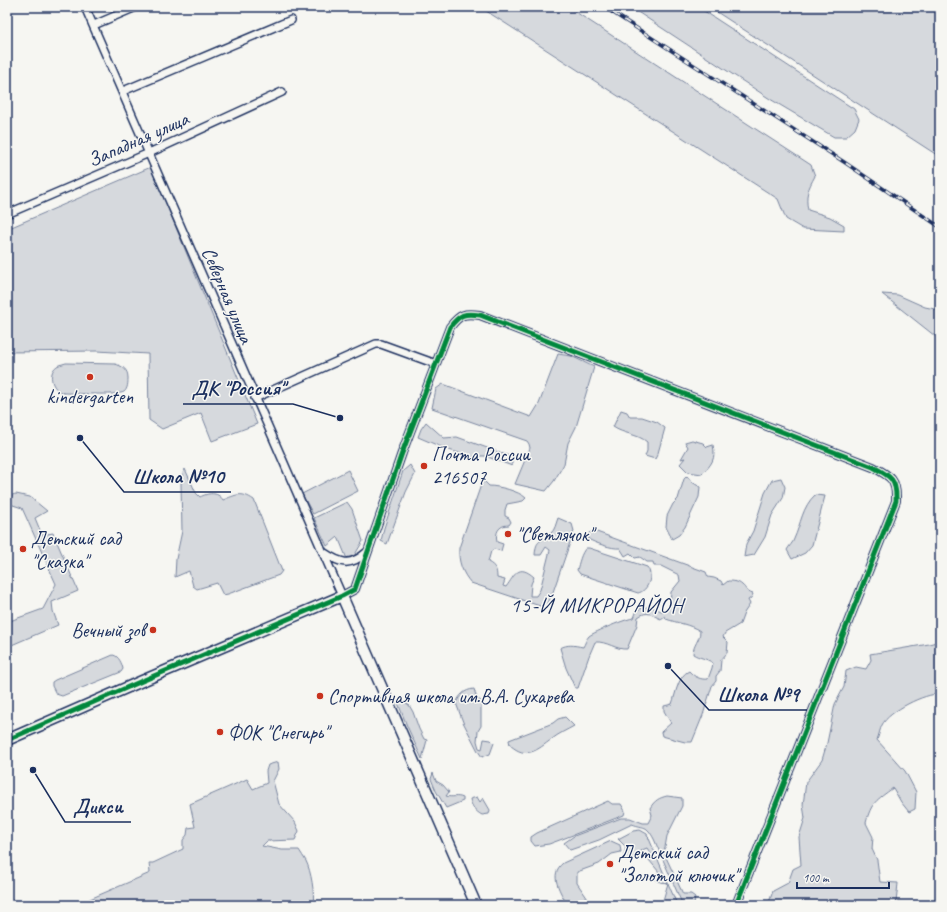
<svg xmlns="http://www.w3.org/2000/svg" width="947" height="912" font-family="Caveat,sans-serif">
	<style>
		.green { fill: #d6d9dd; stroke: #78849e }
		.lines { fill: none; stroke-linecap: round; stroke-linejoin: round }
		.street-casing { stroke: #1b2f5e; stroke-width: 10 }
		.secondary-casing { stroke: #1b2f5e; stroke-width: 13 }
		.street { stroke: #f6f6f2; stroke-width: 7 }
		.secondary { stroke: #f6f6f2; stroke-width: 10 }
		.rail-casing { stroke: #1b2f5e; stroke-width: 3.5 }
		.rail { stroke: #f6f6f2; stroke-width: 2; stroke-dasharray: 6; stroke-linecap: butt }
		.cycleway-casing { stroke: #f6f6f2; stroke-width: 8 }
		.cycleway { stroke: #00873e; stroke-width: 5 }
		.poi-dot { fill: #c8321e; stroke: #f6f6f2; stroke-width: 1.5 }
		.labels { text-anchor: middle; stroke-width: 3; stroke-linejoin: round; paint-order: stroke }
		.street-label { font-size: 20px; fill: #1b2f5e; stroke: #f6f6f2 }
		.poi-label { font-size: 20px; fill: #1b2f5e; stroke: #f6f6f2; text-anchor: start }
		.neighbourhood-label { font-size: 21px; letter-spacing: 1px; fill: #1b2f5e; stroke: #f6f6f2 }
		.leader { fill: none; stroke: #1b2f5e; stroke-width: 1.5 }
		.callout-dot { fill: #1b2f5e; stroke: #f6f6f2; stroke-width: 1.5 }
		.callout-label { font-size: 21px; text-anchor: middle; font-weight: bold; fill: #1b2f5e; stroke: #f6f6f2; stroke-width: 3; stroke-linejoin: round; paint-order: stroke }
	</style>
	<rect width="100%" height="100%" fill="#f6f6f2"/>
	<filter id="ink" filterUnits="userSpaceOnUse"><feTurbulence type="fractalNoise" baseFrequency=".025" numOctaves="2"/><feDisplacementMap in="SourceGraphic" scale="8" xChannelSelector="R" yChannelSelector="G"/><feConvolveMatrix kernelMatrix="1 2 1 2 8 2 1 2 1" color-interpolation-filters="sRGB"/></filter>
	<g filter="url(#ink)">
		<path class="green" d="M 480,7 L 568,7 L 811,165 L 815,176 C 808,189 805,195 808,210 L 830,217 L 844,225 L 844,231 L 803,229 L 786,219 L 778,199 Z
			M 630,7 L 698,7 L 854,109 L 859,119 L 855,129 L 846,137 L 834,137 L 770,99 Z
			M 709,7 L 940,7 L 940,157 Z
			M 151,167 L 257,424 L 212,441 L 201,413 L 162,429 L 149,420 L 148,354 L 97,351 L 7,352 L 7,229 Z
			M 882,294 L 898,295 L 925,307 L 940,310 L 940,340 Z
			M 558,354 L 571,356 L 594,367 L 576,427 L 568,443 L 564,464 L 554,481 L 546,491 L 515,484 L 530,448 L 529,444 L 527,441 L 432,408 L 436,389 L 443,384 L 531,417 L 539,404 Z
			M 66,363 L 115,364 C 122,366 128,369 128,378 C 128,382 128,389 124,392 C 116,396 75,393 64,393 C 50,390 47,370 59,365 C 61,364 64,364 66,363 Z
			M 621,410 L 627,412 L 630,417 L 642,417 L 657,422 L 665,428 L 658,453 L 655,459 L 645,456 L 647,451 L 647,442 C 638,434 623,434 613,427 Z
			M 426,422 L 444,438 L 457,437 L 512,457 L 512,466 L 485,456 L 478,456 L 471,457 L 446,449 L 418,437 L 421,429 Z
			M 692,440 L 703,443 L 707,447 L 713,445 C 716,459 712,464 702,474 L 688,472 L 680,464 L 685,458 L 681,459 L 688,447 L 685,442 Z
			M 410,465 L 415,474 L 406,492 L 387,544 L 381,541 L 384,528 L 403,471 Z
			M 185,469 L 196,493 L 200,497 C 208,493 217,491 223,500 C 236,495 241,491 254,500 L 282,571 L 279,575 L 228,594 L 223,595 L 217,583 L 197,589 L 193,586 L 189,571 L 175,577 L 176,559 L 182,531 L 181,484 L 182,475 Z
			M 348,470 L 358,491 L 313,514 L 302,494 Z
			M 687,476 L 692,482 L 700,487 L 699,497 L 685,527 L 679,535 L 672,539 L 666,527 L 667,516 L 673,504 L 678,499 L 684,479 Z
			M 781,478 L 785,487 L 783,498 L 772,515 L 765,537 L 754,555 L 744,557 L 746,544 L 753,531 L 765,493 L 772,480 Z
			M 482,482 L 485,482 L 489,486 C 498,486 519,491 526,498 L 523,501 L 507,504 L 505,510 L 505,516 L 509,518 L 511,522 L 509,525 C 498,525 495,533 497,542 L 503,544 L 501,551 L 494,549 L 491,551 L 488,562 C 495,566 497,569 497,578 L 505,580 L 503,586 L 506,587 C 515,575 518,563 534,577 L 531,584 L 530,596 L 536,596 L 540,590 L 550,550 L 546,547 L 541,555 L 535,555 C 536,538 541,543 551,533 C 555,530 556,523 558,518 L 572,524 L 574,531 L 553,592 L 546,608 L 471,583 C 462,573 458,561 459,548 Z
			M 16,494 L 30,497 L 47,511 L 35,518 L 42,535 L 53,533 L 78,591 L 52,602 L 53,611 L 58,625 L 7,647 L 7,622 L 43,609 L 56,584 L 22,508 L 7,503 C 7,497 11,495 16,494 Z
			M 815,495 L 825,496 L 812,545 L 805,553 L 792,559 L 787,550 C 789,546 793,543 794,539 C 801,524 802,507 815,495 Z
			M 347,502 L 352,509 L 363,541 L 354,556 L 347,559 L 338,537 L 327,546 L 314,518 Z
			M 594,531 L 706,572 L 708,577 L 714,578 L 721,581 L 723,585 L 728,581 C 732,581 738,581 742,585 C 746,588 746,592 753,594 L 751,598 L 748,600 L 750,604 L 744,613 L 740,624 L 725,633 L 723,637 L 728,642 L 727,653 L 721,660 L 720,671 L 716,676 L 716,681 L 712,686 L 703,715 L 692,742 L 685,742 L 662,736 L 661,732 L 671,723 L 664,711 L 664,706 L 672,704 C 676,693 678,676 689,671 C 694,677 701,680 708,679 L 712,668 L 713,663 C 706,658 699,658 693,654 C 693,645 700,640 700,631 C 689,624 677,623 666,619 L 665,616 L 661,619 C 651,615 648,610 638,617 L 637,625 L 627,649 C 616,650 607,641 595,642 L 589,656 L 578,688 L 575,688 L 566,668 L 560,648 C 568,644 573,645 583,647 C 585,644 586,639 589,636 C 594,632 628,618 634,618 L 637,610 C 646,606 652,606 661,611 L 668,610 L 670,605 L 671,592 L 680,581 L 679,575 L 661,566 L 654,566 L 653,562 L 647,562 L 640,557 L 635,558 L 630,553 L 625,556 L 620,548 C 612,549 595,543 588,539 L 589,533 Z
			M 586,548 L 589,548 L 647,567 C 654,575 648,591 638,593 L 580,574 L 577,570 C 579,563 581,553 586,548 Z
			M 940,641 L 940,653 L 937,654 L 940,662 L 940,694 C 925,693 889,711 882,725 C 880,729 879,735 877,740 L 905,771 L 916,792 L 915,809 L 909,812 L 901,802 L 893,788 C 877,800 871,802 866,823 L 873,837 L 872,849 L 877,860 L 880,882 L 898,883 L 896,903 C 883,908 869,904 857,901 L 851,905 L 768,905 L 773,891 L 788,883 L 793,869 L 801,865 L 799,837 L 805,818 L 803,805 L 806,782 L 822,760 L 827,743 L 835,704 L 844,687 L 846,671 L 856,667 L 866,669 L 871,660 L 870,654 L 929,644 Z
			M 113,655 C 119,656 122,664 123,669 L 121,672 L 62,696 L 56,694 L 52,686 L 52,682 L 55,680 Z
			M 474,689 L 477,699 L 481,701 L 481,726 L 478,731 L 477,741 L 479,748 L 482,749 L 484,739 L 491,740 L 494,743 L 490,754 L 482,757 L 478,751 L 463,722 L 456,703 C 460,695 464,690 474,689 Z
			M 403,701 L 409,705 L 413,712 L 419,729 L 424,739 L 427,740 L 422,759 L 407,726 L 398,703 Z
			M 565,717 L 574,726 C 567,730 558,734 552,739 C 537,750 527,760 510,745 L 509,740 L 553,723 L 558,719 Z
			M 278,762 L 279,769 L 273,781 L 279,804 L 295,822 L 299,831 L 295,840 L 267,841 L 262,846 L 282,850 L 299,850 C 301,854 304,857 306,861 C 311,871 315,894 313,905 L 76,905 L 150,873 L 149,863 L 153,863 L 183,849 L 183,840 L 187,835 L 188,828 L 195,827 L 190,804 L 247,779 L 253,789 L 267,783 L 266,771 L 268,765 Z
			M 433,773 L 436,781 L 443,785 L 449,792 L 446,796 C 452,798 457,795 463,798 L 463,801 L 446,808 L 436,791 L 431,779 Z
			M 667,796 L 682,798 L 682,806 L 667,836 L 664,853 L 683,894 L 691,894 L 695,897 L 694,905 L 684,905 L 681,901 L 654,839 C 646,824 645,829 632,824 L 599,840 L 570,850 L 564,843 L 574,836 L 621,818 L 630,818 L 643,823 L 648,823 L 652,815 L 650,808 C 655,800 659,798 667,796 Z
			M 477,797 L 480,802 L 483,798 L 490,810 L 489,814 L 482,815 C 476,812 471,806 470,799 Z
			M 608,801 L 612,804 L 621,804 L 625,811 L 624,815 L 565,838 L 549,844 L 535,846 L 531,841 L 531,837 L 537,833 Z
			M 640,830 L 647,834 L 676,902 L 676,905 L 659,905 L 662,904 L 668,883 L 660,882 L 654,878 L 659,872 L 649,860 L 651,854 L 647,848 L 642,850 L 639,858 L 630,861 L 623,859 L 626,847 L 618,839 L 633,831 Z
			M 611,841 L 620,845 L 621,852 L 612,854 L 599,864 L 577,872 L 577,883 L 592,905 L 567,905 C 561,892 548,875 563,863 Z"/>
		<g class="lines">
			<defs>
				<path id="street" d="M 85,7 L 342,596 L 355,589 L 402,453 L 450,327 C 460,314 464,313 480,315 L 873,467 C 890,476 897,479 896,501 L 736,905
					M 94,25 L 136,7
					M 123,91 L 291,20
					M 7,214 L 149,153 L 282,92
					M 255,398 L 376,344 L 381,344 L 436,364
					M 323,552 C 341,564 350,567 367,552"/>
				<path id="secondary" d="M 7,740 L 142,681 L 342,596 L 476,905"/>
			</defs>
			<use href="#street" class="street-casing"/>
			<use href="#secondary" class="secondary-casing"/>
			<use href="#street" class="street"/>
			<use href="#secondary" class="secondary"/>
			<defs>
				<path id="rail" d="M 604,7 L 844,162 L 940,227"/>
			</defs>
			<use href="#rail" class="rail-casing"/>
			<use href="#rail" class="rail"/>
			<defs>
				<path id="cycleway" d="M 7,740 L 142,681 L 342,596 L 355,589 L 402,453 L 450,327 C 460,314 464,313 480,315 L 873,467 C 890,476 897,479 896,501 L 736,905"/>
			</defs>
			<use href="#cycleway" class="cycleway-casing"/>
			<use href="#cycleway" class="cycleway"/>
		</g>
	</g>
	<g class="poi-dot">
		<circle cx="90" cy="377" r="4"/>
		<circle cx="424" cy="466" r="4"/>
		<circle cx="508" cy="534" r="4"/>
		<circle cx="23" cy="549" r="4"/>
		<circle cx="153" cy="630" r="4"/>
		<circle cx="320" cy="696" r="4"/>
		<circle cx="220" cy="732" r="4"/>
		<circle cx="610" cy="864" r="4"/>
	</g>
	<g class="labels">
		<g class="street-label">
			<text transform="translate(138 139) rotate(-24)" y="7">Западная улица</text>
			<text transform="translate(228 295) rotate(67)" y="7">Северная улица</text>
		</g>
		<g class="poi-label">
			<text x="90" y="403" text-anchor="middle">kindergarten</text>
			<text x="432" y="461">Почта России<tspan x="432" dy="23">216507</tspan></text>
			<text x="516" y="541">"Светлячок"</text>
			<text x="31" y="545">Детский сад<tspan x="31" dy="23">"Сказка"</tspan></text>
			<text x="145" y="637" text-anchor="end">Вечный зов</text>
			<text x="328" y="703">Спортивная школа им.В.А. Сухарева</text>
			<text x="228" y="739">ФОК "Снегирь"</text>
			<text x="618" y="859">Детский сад<tspan x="618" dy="23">"Золотой ключик"</tspan></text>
		</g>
		<g class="neighbourhood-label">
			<text x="597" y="612">15-Й МИКРОРАЙОН</text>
		</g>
	</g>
	<path class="leader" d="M340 418L293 404H183M80 438L124 492H231M668 666L709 710H807M33 770L65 822H131"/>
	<g class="callout-dot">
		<circle cx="340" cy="418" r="4"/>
		<circle cx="80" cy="438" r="4"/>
		<circle cx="668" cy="666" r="4"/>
		<circle cx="33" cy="770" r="4"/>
	</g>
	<g class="callout-label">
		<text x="238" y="395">ДК "Россия"</text>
		<text x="178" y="483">Школа №10</text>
		<text x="758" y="701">Школа №9</text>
		<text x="98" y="813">Дикси</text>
	</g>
	<rect width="947" height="912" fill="none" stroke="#f6f6f2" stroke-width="24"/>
	<rect x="12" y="12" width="923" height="888" fill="none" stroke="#1b2f5e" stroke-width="1.5" filter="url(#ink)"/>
	<path d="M797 882v6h92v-6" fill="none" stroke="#1b2f5e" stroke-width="2"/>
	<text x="803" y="882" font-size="12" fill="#1b2f5e" stroke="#f6f6f2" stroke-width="3" paint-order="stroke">100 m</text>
</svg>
